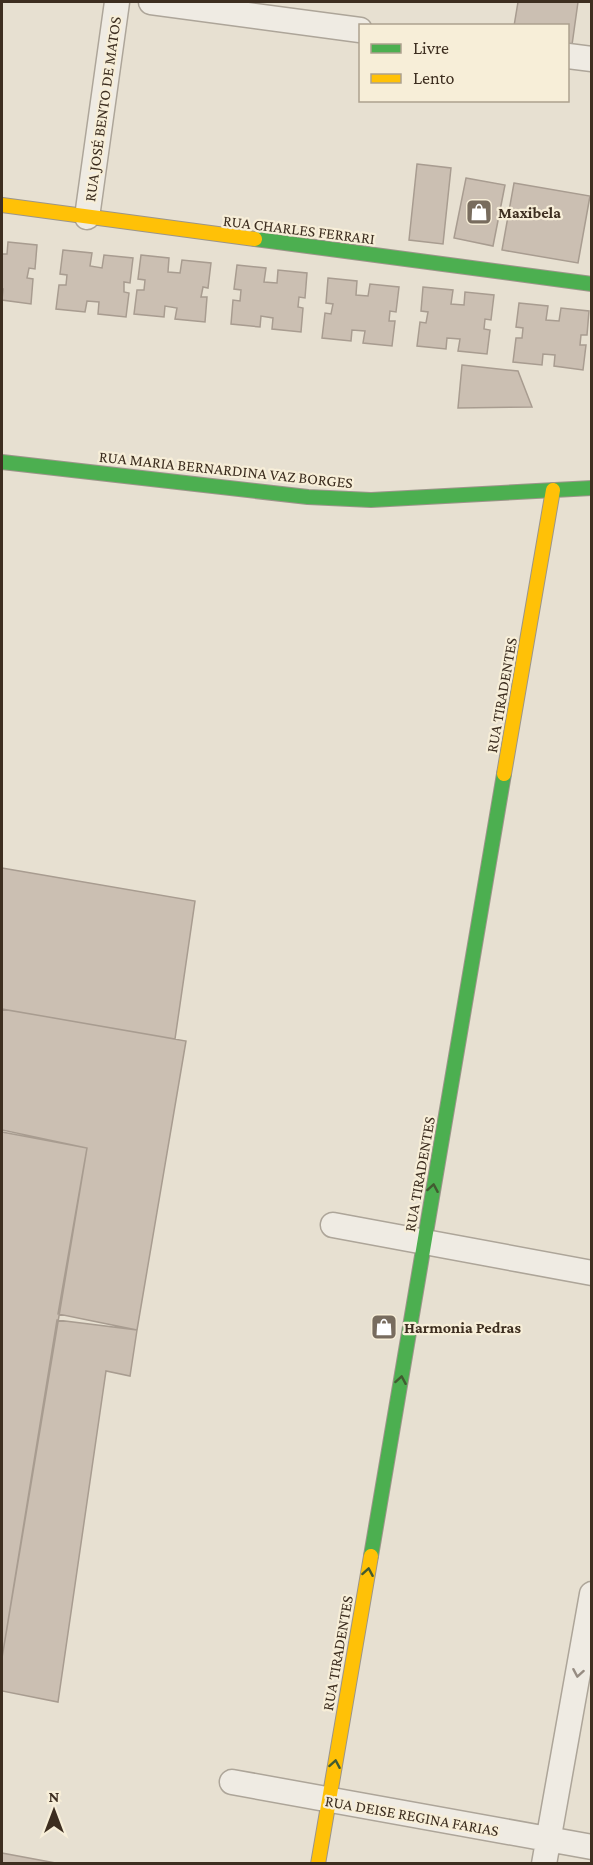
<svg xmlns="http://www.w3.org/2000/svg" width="593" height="1865" font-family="'Crimson Pro',serif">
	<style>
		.building { fill: #cbbfb2; stroke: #a89c90; stroke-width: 1.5 }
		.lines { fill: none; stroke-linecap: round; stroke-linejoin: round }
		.street-casing { stroke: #ada599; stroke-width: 27 }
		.fast-casing { stroke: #9c958a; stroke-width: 16 }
		.slow-casing { stroke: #9c958a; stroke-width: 16 }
		.street { stroke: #efebe3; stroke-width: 24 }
		.fast { stroke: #4caf50; stroke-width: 14 }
		.slow { stroke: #ffc107; stroke-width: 14 }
		.oneway { stroke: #425b31 }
		.oneway2 { stroke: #968c82 }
		.labels { text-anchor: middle; stroke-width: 4.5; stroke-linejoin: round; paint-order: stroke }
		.street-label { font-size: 16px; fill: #3d2e20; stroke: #f7eed8 }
		.poi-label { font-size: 16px; font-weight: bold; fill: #3d2e20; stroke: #f7eed8; text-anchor: start }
	</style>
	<rect width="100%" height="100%" fill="#e7e0d1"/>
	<path class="building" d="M 518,2 L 578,2 L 571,52 L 568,52 L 568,26 L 514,26 Z
		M 417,164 L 451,168 L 443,244 L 409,240 Z
		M 466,178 L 505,185 L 493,246 L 454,238 Z
		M 514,183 L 590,196 L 578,263 L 502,250 Z
		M 8,242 L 37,245 L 35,269 L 29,268 L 27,278 L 33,279 L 31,304 L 2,300 L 3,289 L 2,289 L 2,254 L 7,254 Z
		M 63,250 L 92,253 L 90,266 L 102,268 L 104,255 L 133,258 L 130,283 L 124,282 L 124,292 L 129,293 L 126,317 L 98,314 L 99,302 L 87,301 L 85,312 L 56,309 L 59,285 L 66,285 L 67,275 L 60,274 Z
		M 141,255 L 169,258 L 168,272 L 180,273 L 182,260 L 211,263 L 208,288 L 203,287 L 201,297 L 207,297 L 205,322 L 175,319 L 177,308 L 165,306 L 164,317 L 134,314 L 137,290 L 144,290 L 145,280 L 138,279 Z
		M 237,265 L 266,268 L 264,282 L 277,283 L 278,270 L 307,273 L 305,298 L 299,297 L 298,307 L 303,308 L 301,332 L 272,329 L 273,318 L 261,316 L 260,327 L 231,324 L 233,300 L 240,301 L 241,290 L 234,289 Z
		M 328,278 L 357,281 L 356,295 L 368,296 L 370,284 L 399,287 L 396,312 L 390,311 L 389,321 L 395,321 L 392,346 L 363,343 L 365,331 L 352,330 L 351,341 L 322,338 L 325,313 L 331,314 L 333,304 L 326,303 Z
		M 423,287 L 453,290 L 451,304 L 464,305 L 465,292 L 494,295 L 491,320 L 485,319 L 484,329 L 490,330 L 487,354 L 458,351 L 460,339 L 447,338 L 446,349 L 417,346 L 420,322 L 426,323 L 428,312 L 421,311 Z
		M 519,303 L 548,306 L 546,320 L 559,321 L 561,308 L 589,311 L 587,335 L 581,335 L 580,345 L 586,345 L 583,370 L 554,366 L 555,355 L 543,354 L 542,365 L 513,362 L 516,338 L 522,338 L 523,328 L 516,327 Z
		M 462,365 L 518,371 L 532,407 L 458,408 Z
		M 2,868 L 195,901 L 175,1039 L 2,1009 Z
		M 2,1009 L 186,1041 L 137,1330 L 58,1314 L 87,1148 L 2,1130 Z
		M 2,1132 L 87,1148 L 2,1658 Z
		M 57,1320 L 137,1330 L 130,1376 L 106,1371 L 58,1702 L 2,1691 L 2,1658 Z
		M 2,1853 L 61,1864 L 2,1864 Z"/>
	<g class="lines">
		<defs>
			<path id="street" d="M 151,2 L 360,30
				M 568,56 L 592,59
				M 87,217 L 117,2
				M 333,1225 L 592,1273
				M 232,1782 L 592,1847
				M 544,1864 L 592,1594"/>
			<path id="fast" d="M 255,239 L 592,284
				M 2,462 L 308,497 L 371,500 L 592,488
				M 371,1556 L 504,774"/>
			<path id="slow" d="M 2,205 L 255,239
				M 504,774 L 553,490
				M 318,1864 L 371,1556"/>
		</defs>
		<use href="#street" class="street-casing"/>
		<use href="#fast" class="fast-casing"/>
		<use href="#slow" class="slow-casing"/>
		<use href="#street" class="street"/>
		<use href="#fast" class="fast"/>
		<use href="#slow" class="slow"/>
	</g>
	<defs><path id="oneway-chevron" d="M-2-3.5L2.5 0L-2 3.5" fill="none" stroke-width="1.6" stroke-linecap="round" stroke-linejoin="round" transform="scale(1.5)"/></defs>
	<g class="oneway">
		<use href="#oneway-chevron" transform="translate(433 1188) rotate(-80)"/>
		<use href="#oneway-chevron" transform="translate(401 1380) rotate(-80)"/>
		<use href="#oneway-chevron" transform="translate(368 1572) rotate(-80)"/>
		<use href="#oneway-chevron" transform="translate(335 1764) rotate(-80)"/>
	</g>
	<use class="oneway2" href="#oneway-chevron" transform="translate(578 1673) rotate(100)"/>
	<defs>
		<symbol id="shop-square" viewBox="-11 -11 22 22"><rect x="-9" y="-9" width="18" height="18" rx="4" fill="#786c5e" stroke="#f7eed8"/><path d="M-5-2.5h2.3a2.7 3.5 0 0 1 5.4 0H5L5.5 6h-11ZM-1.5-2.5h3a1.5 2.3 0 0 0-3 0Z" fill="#fff"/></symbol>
	</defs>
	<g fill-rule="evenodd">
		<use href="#shop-square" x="464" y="197" width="30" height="30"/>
		<use href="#shop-square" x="369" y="1312" width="30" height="30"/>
	</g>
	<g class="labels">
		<g class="street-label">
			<text transform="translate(102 109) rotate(-82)" y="6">RUA JOSÉ BENTO DE MATOS</text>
			<text transform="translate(299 229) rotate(7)" y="6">RUA CHARLES FERRARI</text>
			<text transform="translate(226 469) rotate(6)" y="6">RUA MARIA BERNARDINA VAZ BORGES</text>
			<text transform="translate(501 695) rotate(-80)" y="6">RUA TIRADENTES</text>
			<text transform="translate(419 1174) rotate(-80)" y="6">RUA TIRADENTES</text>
			<text transform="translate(337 1653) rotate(-80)" y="6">RUA TIRADENTES</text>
			<text transform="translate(412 1815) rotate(10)" y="6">RUA DEISE REGINA FARIAS</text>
		</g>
		<g class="poi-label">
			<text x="498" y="218">Maxibela</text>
			<text x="404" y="1333">Harmonia Pedras</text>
		</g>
	</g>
	<rect width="593" height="1865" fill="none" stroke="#3d2e20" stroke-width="6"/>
	<rect x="359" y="24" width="210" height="78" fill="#f7eed8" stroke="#ada18e" stroke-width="1.5"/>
	<rect x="371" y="44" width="30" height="9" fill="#4caf50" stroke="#ada18e" stroke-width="1.5"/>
	<text x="413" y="54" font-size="18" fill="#3d2e20">Livre</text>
	<rect x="371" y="74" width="30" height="9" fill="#ffc107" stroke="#ada18e" stroke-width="1.5"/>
	<text x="413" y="84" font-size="18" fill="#3d2e20">Lento</text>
	<g transform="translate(54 1811)" stroke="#f7eed8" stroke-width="4.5" paint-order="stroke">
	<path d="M0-4.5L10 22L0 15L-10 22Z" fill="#3d2e20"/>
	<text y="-9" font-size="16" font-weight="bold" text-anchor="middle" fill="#3d2e20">N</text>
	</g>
</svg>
